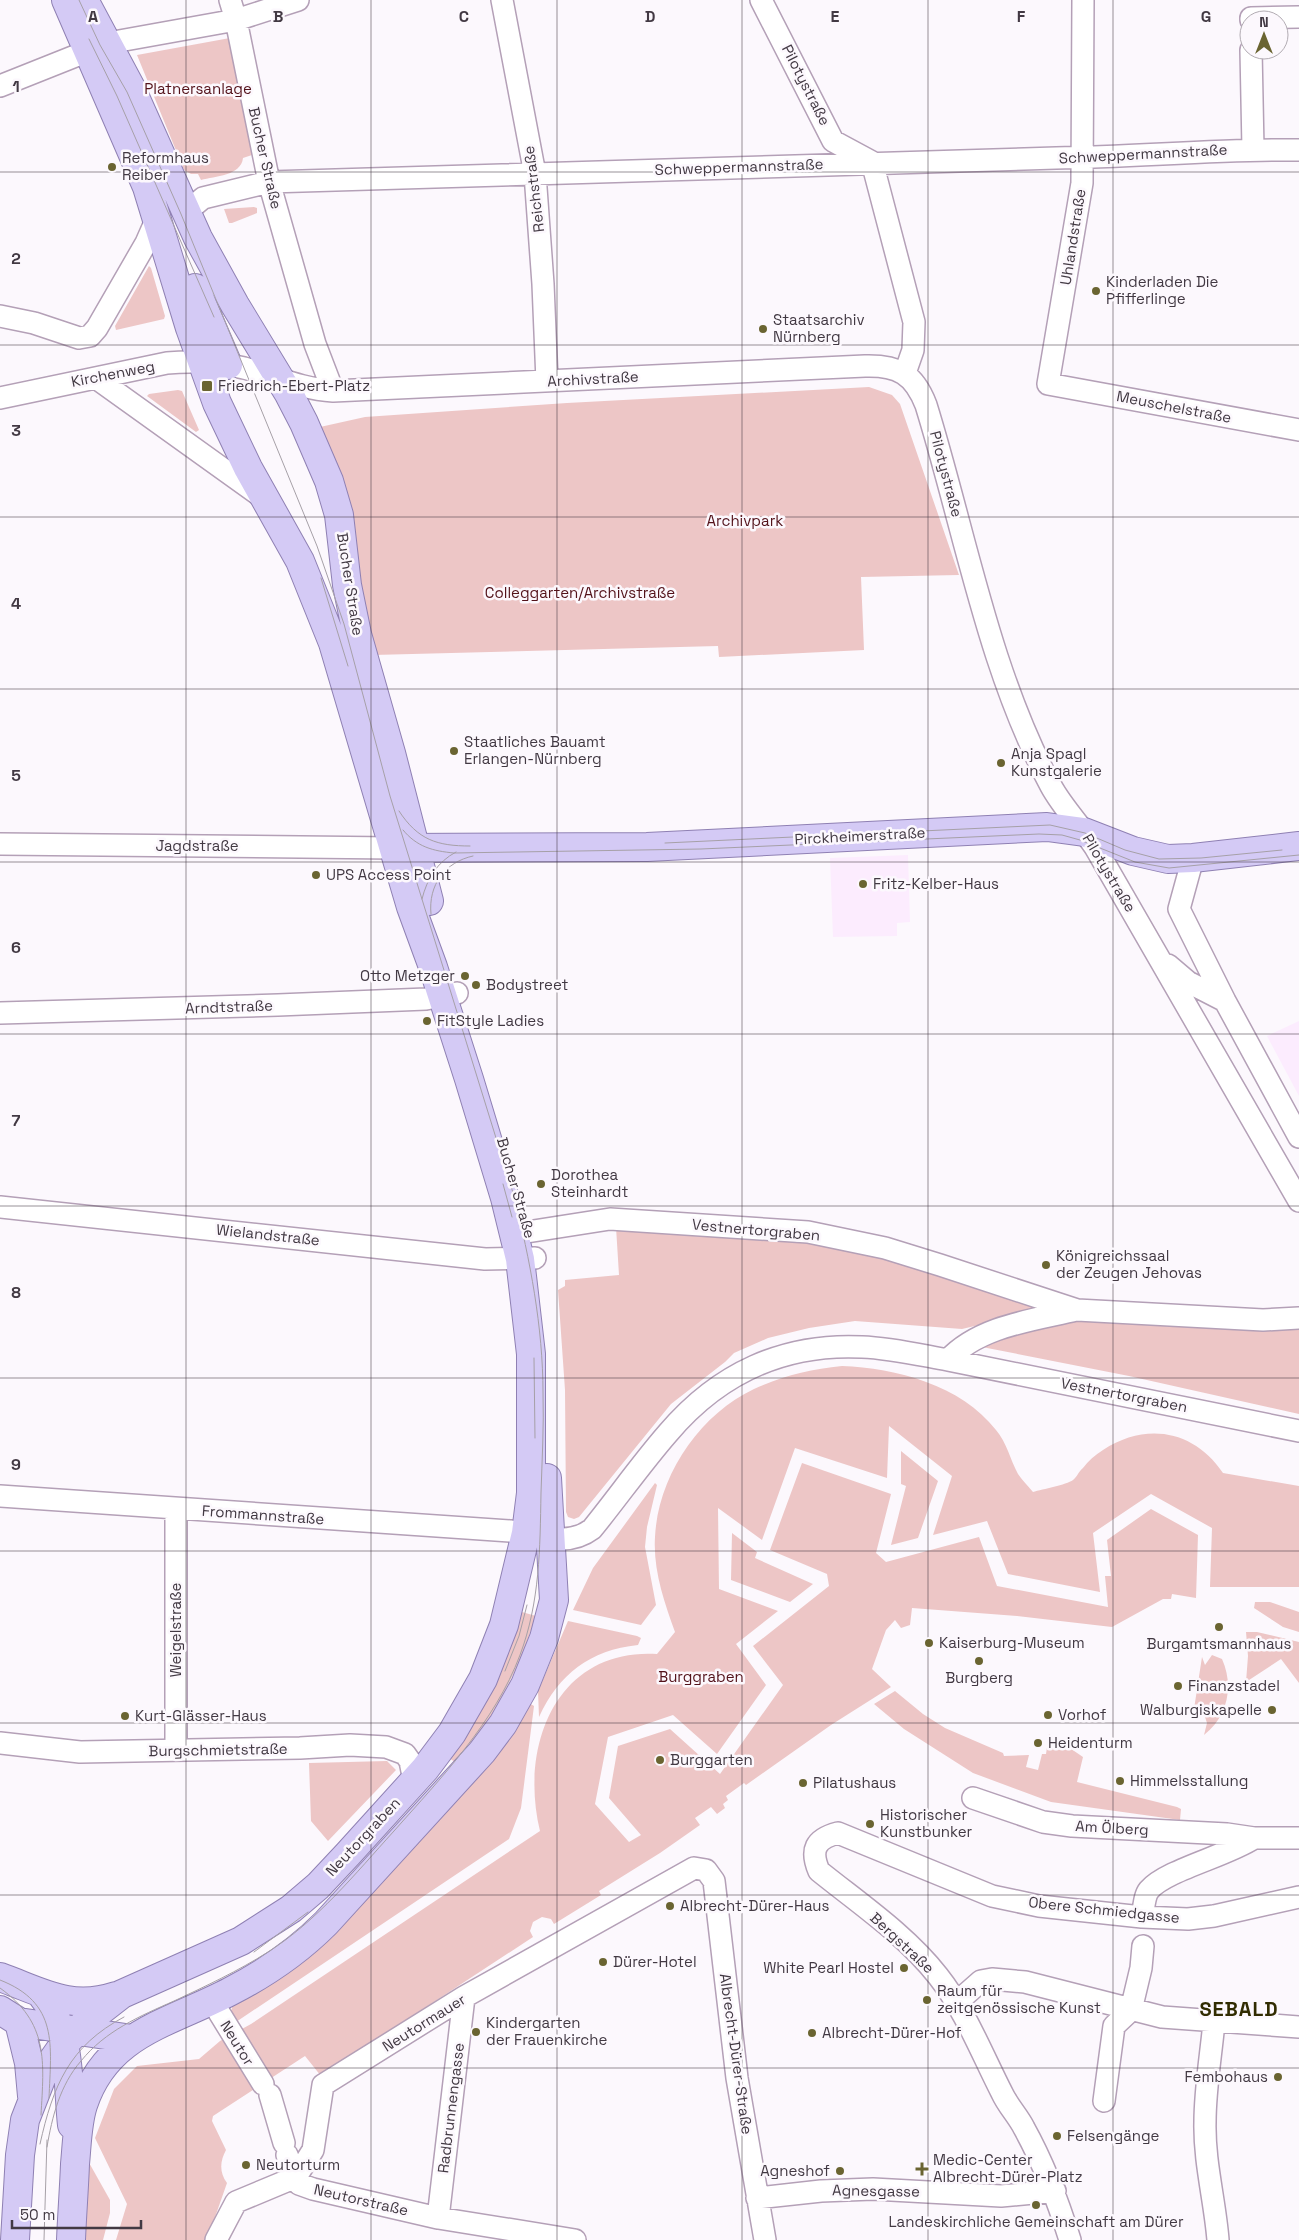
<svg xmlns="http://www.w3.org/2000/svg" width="1299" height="2240" font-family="'Space Grotesk',sans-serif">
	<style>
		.built { fill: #fcecfe }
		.green { fill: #edc6c6 }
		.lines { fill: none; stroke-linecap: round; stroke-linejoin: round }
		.minor-casing { stroke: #b4a0b7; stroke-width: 24 }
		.major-casing { stroke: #8f80b3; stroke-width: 30 }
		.minor { stroke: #fff; stroke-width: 21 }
		.major { stroke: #d4caf5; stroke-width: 28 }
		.tram { stroke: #a6a0a7; stroke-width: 1 }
		.grid { fill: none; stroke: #423943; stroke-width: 1; stroke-opacity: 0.55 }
		.poi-dot { fill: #6a6431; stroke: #fcf8fd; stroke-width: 2 }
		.labels { text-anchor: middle; stroke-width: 5; stroke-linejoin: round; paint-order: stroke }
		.street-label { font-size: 15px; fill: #423943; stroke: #fcf8fd }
		.park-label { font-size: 15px; fill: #53121a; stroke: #fcf8fd }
		.poi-label { font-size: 15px; fill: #423943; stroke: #fcf8fd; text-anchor: start }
		.district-label { font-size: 20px; font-weight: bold; letter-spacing: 1px; fill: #312c01; stroke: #fcf8fd }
		.grid-label { font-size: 16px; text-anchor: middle; font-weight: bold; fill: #423943; stroke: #fcf8fd; stroke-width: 5; stroke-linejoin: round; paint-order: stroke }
	</style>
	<rect width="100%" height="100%" fill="#fcf8fd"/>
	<path class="built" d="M 908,855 L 910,922 L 897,923 L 897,936 L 833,937 L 830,858 Z
		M 1299,1021 L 1299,1096 L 1267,1036 Z"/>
	<path class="green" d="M 230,38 L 254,136 L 252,155 L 243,158 C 241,176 215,176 201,180 L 198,174 L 191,174 L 184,170 L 137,55 Z
		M 254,207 L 257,208 L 257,213 L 232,223 L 229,223 L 224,209 Z
		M 149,266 L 151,268 L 165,316 L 164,319 L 116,330 L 115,326 Z
		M 869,387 L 892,395 L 900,404 L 959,575 L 861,577 L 864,650 L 719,657 L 718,646 L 373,655 L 320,427 L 365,417 L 567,403 Z
		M 178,390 L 182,391 L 199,430 L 196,432 L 147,396 L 149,394 Z
		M 616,1227 L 808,1240 L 874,1253 L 1044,1303 L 1038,1311 L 962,1329 L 855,1321 L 809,1328 L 768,1338 L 734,1353 L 725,1362 L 671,1404 L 579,1517 L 574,1519 L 568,1517 L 566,1512 L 565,1390 L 558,1290 L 565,1286 L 565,1280 L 619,1275 Z
		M 1073,1321 L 1299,1327 L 1299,1414 L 1129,1376 L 982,1347 L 992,1340 Z
		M 842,1366 C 896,1368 961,1385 996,1430 C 1007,1443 1010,1459 1018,1474 C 1022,1480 1028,1486 1033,1492 C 1043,1489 1066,1485 1073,1480 C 1077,1477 1079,1471 1083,1468 C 1088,1461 1095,1455 1103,1450 C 1146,1422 1194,1430 1223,1473 L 1299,1486 L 1299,1587 L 1210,1587 L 1212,1528 L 1151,1494 L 1093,1533 L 1100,1592 L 1008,1574 L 987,1521 L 933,1535 L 952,1476 L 889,1426 L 887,1478 L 795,1448 L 762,1540 L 718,1508 L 719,1589 L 778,1611 L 736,1644 L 766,1685 L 717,1754 L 673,1715 L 608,1737 L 595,1804 L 629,1842 L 641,1835 L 609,1798 L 618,1746 L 670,1729 L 720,1774 L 783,1685 L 753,1646 L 829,1586 L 827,1574 L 770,1550 L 802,1463 L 891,1494 L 876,1553 L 886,1562 L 979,1537 L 997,1586 L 1108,1607 L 1105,1576 L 1111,1576 L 1107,1540 L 1151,1509 L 1198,1535 L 1196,1598 L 1172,1594 L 1171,1599 L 1163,1599 L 1112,1627 L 1017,1616 L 912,1608 L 910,1625 L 901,1628 L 895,1620 L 886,1630 L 872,1669 L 891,1687 L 831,1725 L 746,1785 L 744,1783 L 726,1796 L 728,1800 L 723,1804 L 725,1808 L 717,1814 L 711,1807 L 695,1818 L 700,1825 L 660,1853 L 599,1891 L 601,1895 L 554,1924 L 551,1919 L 542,1917 L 533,1922 L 530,1931 L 533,1937 L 321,2076 L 305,2056 L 213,2116 L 212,2121 L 226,2150 C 220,2161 219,2172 227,2183 L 207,2240 L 116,2240 L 127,2204 L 95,2138 L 114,2089 L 137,2066 L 199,2059 L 220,2041 L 251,2024 L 540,1831 C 519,1745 557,1648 657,1654 L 675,1632 C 664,1601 653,1570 655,1537 C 658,1476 699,1415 754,1389 C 782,1376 811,1369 842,1366 Z
		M 901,1451 L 938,1481 L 918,1538 L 891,1545 L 906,1486 L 901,1484 Z
		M 655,1483 L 657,1485 L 647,1527 L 645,1547 L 656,1605 L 641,1625 L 573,1610 L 593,1568 Z
		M 732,1533 L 757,1552 L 755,1558 L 813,1584 L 790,1602 L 731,1580 Z
		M 1255,1602 L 1270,1602 L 1299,1612 L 1299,1632 L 1283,1627 L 1254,1608 Z
		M 522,1612 L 536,1616 L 520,1661 L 495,1710 L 499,1713 L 459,1765 L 445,1755 L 493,1690 L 509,1651 Z
		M 568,1621 L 637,1636 L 641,1638 L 638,1645 C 590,1650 559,1674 539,1717 L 538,1691 Z
		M 1246,1632 L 1257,1632 L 1299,1642 L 1299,1683 L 1281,1659 L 1246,1682 L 1248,1656 Z
		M 1212,1655 L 1222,1659 C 1234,1686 1228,1716 1204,1735 L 1207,1723 L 1205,1717 L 1194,1709 L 1202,1657 L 1205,1665 Z
		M 895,1691 L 923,1714 L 945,1728 L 1003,1753 L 1004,1756 L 1029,1755 L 1026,1767 L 1038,1770 L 1042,1754 L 1046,1754 L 1049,1734 L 1083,1757 L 1077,1782 L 1177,1807 L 1181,1809 L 1180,1820 L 1051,1802 L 973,1773 L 904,1729 L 874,1704 Z
		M 526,1701 L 534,1706 L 521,1808 L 509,1839 L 236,2022 L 231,2014 L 233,2001 Z
		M 387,1761 L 396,1770 L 328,1841 L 311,1821 L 309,1763 Z
		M 83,2152 L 110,2200 L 110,2213 L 103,2240 L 79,2240 Z"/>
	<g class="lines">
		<defs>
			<path id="minor" d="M 230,0 L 236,20 L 269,182 L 315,344 L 333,391
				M 502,0 L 535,174 L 543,284 L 547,381
				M 761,0 L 833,141 L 872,162 L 914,322 L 913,350 L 905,373
				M 1083,0 L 1082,183 L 1048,384 L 1299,430
				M 1251,20 L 1251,18 L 1299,17
				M 1251,50 L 1253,149
				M 0,86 L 108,43 L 236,20 L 298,0
				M 185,213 L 203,198 L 269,182 C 531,174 793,164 1056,158 C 1137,157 1218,149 1299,150
				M 0,316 L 34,323 L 79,338 L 90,336 L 97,328 L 146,243 L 157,218
				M 96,378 L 262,497
				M 0,398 L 167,363 C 193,361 219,362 244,368 C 274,376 302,389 333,391 L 865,366 C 898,365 914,374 926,405 C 965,531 988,669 1051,786 C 1063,808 1081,826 1095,847 L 1299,1201
				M 0,844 L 394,848
				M 1193,858 L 1179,909 L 1225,1001 L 1299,1137
				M 1168,965 L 1188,982 L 1225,1001
				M 0,1013 L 278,1005 L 426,999 L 457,993
				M 0,1207 L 485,1259 L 535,1258
				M 514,1234 L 610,1219 L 808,1232 L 885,1248 L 940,1265 L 1077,1310 L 1263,1320 L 1299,1318
				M 948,1360 C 979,1326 1034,1320 1076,1310
				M 0,1496 L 510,1531 C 539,1535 567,1548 592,1529 C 618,1497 641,1464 668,1433 C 718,1374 783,1343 862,1347 C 891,1348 920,1355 948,1360 L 1299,1431
				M 176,1509 L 176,1750
				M 0,1743 L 80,1752 L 300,1748 L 350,1745 L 386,1747 L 405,1754 L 410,1761 L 414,1781
				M 973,1798 L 1043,1822 L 1072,1826 L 1227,1834 L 1254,1838 L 1299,1838
				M 1142,1917 C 1144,1909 1144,1896 1149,1890 C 1166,1870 1227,1856 1254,1838
				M 212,2001 L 263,2084
				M 956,2003 L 981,1981 L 992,1979 L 1025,1982 L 1162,2017 L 1299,2027
				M 1214,2022 C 1211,2055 1205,2089 1205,2122 C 1204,2162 1215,2201 1218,2240
				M 270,2095 L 284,2143
				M 1104,2101 L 1114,2026 L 1131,2010 L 1141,1968 L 1143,1946
				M 287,2155 L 299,2184 L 313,2189 L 438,2218 L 575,2240
				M 757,2198 L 821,2191 L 873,2189 L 1001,2196 L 1055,2191
				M 438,2218 L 464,1997
				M 216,2240 L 236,2202 L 296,2177 L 313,2150 L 323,2085 L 464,1997 L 694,1868 L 706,1870 L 714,1881 L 737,2078 L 765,2240
				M 1070,2240 C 1058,2201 1044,2164 1024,2128 C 1018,2116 1008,2106 1002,2093 C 982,2054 965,2010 938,1976 C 906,1935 860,1904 819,1871 C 810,1850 815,1839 838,1833 L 992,1896 L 1039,1906 L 1142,1917 L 1188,1919 L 1214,1916 L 1299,1897"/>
			<path id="major" d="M 84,0 L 130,86 L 198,238 L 235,305 L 289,394 L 304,423 L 329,481 L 339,515 L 347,585 L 357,634 L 391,753 L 429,901
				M 195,288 L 228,365
				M 398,848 L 647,847 L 1047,827 L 1084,832 L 1133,851 L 1168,859 L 1193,858 L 1299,846
				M 0,1977 C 42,1992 70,2011 116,1996
				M 41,1994 C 72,2032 67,2079 72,2125
				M 0,2010 L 19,2022 L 132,2039
				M 19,2022 L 29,2063 L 32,2096
				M 15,2240 L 20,2155 L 25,2120 L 43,2074 L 64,2044 L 86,2022 L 122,1994 L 241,1941 L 291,1909 L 318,1886 L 348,1854 L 425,1769 L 452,1733 L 483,1679 L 504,1625 L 526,1533 L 531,1493 L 531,1354 L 520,1259 L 505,1198 L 469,1079 L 433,967 L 411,907 L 333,643 L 300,561 L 248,468 L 217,403 L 190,328 L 147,187 L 66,0
				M 71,2240 C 72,2215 74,2190 75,2164 C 77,2144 77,2124 83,2105 C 107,2032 171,2023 231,1991 C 266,1973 298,1951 326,1923 L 482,1752 L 503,1724 L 525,1685 L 544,1638 L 554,1600 L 547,1478"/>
		</defs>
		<use href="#minor" class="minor-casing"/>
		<use href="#major" class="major-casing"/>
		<use href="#minor" class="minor"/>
		<use href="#major" class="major"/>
		<path class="tram" d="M 89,39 L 117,96 L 214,317
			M 321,578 L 348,666
			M 399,811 C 418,840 437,846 470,846
			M 403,830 C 417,847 433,851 454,853 L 701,849 L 1039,834 L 1062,835 L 1080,840 L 1135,862 L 1169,868 L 1299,855
			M 665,843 L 1050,825 L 1085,833 L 1125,850 L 1159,859 L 1201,858 L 1282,850
			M 422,899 C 427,879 437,862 456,852
			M 431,914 C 428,885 445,862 473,856
			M 503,1184 L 512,1217
			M 534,1358 L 535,1438
			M 505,1671 L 519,1636 L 527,1605
			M 254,1952 L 308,1912
			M 0,1980 C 59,2003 51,2045 49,2098
			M 0,1988 C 49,2023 44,2061 41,2115
			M 40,2144 C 53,2086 69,2046 124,2017
			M 47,2147 C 52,2117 60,2085 81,2061 C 105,2031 140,2016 174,2001 C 206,1986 238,1971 268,1952 C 317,1921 355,1874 394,1831 C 441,1778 495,1722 520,1655 C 540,1602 540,1548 541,1493 C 542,1460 544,1426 543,1393 C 543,1327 530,1260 514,1196 L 390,796 L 344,624 L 317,546 L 181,214 L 127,92 L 100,45 L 79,0
			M 44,2240 L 47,2140"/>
	</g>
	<path class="grid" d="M 186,0 L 186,2240M 371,0 L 371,2240M 557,0 L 557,2240M 742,0 L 742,2240M 928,0 L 928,2240M 1113,0 L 1113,2240M 0,172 L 1299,172M 0,345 L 1299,345M 0,517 L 1299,517M 0,689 L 1299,689M 0,862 L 1299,862M 0,1034 L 1299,1034M 0,1206 L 1299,1206M 0,1378 L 1299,1378M 0,1551 L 1299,1551M 0,1723 L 1299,1723M 0,1895 L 1299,1895M 0,2068 L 1299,2068"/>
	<g class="poi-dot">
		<circle cx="112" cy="167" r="5"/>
		<circle cx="1096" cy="291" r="5"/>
		<circle cx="763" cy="329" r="5"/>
		<rect x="201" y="380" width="12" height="12" rx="2.5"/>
		<circle cx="454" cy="751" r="5"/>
		<circle cx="1001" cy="763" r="5"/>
		<circle cx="316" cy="875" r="5"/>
		<circle cx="863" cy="884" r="5"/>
		<circle cx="465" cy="976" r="5"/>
		<circle cx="476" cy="985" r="5"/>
		<circle cx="427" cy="1021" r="5"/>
		<circle cx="541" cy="1184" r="5"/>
		<circle cx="1046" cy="1265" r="5"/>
		<circle cx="1219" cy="1627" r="5"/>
		<circle cx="929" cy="1643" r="5"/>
		<circle cx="979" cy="1661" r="5"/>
		<circle cx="1178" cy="1686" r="5"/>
		<circle cx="1272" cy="1710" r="5"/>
		<circle cx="1048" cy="1715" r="5"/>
		<circle cx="125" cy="1716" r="5"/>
		<circle cx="1038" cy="1743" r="5"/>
		<circle cx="660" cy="1760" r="5"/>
		<circle cx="1120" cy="1781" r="5"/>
		<circle cx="803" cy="1783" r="5"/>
		<circle cx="870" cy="1824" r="5"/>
		<circle cx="670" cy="1906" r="5"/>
		<circle cx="603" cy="1962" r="5"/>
		<circle cx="904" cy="1968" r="5"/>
		<circle cx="927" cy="2000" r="5"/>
		<circle cx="476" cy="2032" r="5"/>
		<circle cx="812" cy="2033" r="5"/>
		<circle cx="1278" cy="2077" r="5"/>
		<circle cx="1057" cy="2136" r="5"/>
		<circle cx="246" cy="2165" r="5"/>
		<path d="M919.5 2161.5h5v5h5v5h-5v5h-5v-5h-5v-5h5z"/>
		<circle cx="840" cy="2171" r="5"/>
		<circle cx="1036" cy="2205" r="5"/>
	</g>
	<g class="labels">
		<g class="street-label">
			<text transform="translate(806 85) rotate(63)" y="5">Pilotystraße</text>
			<text transform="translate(1143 154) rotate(-3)" y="5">Schweppermannstraße</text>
			<text transform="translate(265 158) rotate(77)" y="5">Bucher Straße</text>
			<text transform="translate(739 167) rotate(-2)" y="5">Schweppermannstraße</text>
			<text transform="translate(534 189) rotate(-97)" y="5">Reichstraße</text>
			<text transform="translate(1073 237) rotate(-81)" y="5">Uhlandstraße</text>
			<text transform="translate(113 374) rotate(-11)" y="5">Kirchenweg</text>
			<text transform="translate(593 379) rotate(-3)" y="5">Archivstraße</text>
			<text transform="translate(1174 407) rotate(11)" y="5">Meuschelstraße</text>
			<text transform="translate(946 474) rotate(75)" y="5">Pilotystraße</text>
			<text transform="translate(350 584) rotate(81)" y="5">Bucher Straße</text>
			<text transform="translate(860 836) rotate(-3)" y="5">Pirckheimerstraße</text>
			<text x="197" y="851">Jagdstraße</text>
			<text transform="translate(1109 873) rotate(59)" y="5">Pilotystraße</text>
			<text transform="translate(229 1007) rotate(-2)" y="5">Arndtstraße</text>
			<text transform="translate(516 1188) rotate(74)" y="5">Bucher Straße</text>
			<text transform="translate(756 1230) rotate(5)" y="5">Vestnertorgraben</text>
			<text transform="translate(268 1235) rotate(6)" y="5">Wielandstraße</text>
			<text transform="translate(1124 1395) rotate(11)" y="5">Vestnertorgraben</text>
			<text transform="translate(263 1515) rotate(4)" y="5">Frommannstraße</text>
			<text transform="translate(176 1630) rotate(-90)" y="5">Weigelstraße</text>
			<text transform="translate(218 1750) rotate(-1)" y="5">Burgschmietstraße</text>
			<text transform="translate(1112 1828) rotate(3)" y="5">Am Ölberg</text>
			<text transform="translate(363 1837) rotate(-47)" y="5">Neutorgraben</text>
			<text transform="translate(1104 1910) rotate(6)" y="5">Obere Schmiedgasse</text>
			<text transform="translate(902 1943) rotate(43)" y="5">Bergstraße</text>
			<text transform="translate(424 2023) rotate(-32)" y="5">Neutormauer</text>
			<text transform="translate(237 2043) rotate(58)" y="5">Neutor</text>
			<text transform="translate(736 2054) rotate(82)" y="5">Albrecht-Dürer-Straße</text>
			<text transform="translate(451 2108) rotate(-83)" y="5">Radbrunnengasse</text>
			<text transform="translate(876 2191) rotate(1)" y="5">Agnesgasse</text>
			<text transform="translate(361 2200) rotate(13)" y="5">Neutorstraße</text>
		</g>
		<g class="park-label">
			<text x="198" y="94">Platnersanlage</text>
			<text x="745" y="526">Archivpark</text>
			<text x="580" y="598">Colleggarten/Archivstraße</text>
			<text x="701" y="1682">Burggraben</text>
		</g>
		<g class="poi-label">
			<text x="122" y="163">Reformhaus<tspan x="122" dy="17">Reiber</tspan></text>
			<text x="1106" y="287">Kinderladen Die<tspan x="1106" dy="17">Pfifferlinge</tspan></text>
			<text x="773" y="325">Staatsarchiv<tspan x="773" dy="17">Nürnberg</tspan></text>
			<text x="218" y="391">Friedrich-Ebert-Platz</text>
			<text x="464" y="747">Staatliches Bauamt<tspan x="464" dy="17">Erlangen-Nürnberg</tspan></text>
			<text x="1011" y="759">Anja Spagl<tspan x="1011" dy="17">Kunstgalerie</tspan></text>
			<text x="326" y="880">UPS Access Point</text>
			<text x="873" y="889">Fritz-Kelber-Haus</text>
			<text x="455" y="981" text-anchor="end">Otto Metzger</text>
			<text x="486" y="990">Bodystreet</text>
			<text x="437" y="1026">FitStyle Ladies</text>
			<text x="551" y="1180">Dorothea<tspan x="551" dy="17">Steinhardt</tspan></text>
			<text x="1056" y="1261">Königreichssaal<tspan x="1056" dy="17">der Zeugen Jehovas</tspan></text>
			<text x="939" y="1648">Kaiserburg-Museum</text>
			<text x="1219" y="1649" text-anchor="middle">Burgamtsmannhaus</text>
			<text x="979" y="1683" text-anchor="middle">Burgberg</text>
			<text x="1188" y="1691">Finanzstadel</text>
			<text x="1262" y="1715" text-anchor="end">Walburgiskapelle</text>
			<text x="1058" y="1720">Vorhof</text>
			<text x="135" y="1721">Kurt-Glässer-Haus</text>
			<text x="1048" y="1748">Heidenturm</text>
			<text x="670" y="1765">Burggarten</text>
			<text x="1130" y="1786">Himmelsstallung</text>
			<text x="813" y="1788">Pilatushaus</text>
			<text x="880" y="1820">Historischer<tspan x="880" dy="17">Kunstbunker</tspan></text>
			<text x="680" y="1911">Albrecht-Dürer-Haus</text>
			<text x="613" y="1967">Dürer-Hotel</text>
			<text x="894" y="1973" text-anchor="end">White Pearl Hostel</text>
			<text x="937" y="1996">Raum für<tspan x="937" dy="17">zeitgenössische Kunst</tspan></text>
			<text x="486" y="2028">Kindergarten<tspan x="486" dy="17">der Frauenkirche</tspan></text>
			<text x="822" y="2038">Albrecht-Dürer-Hof</text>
			<text x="1268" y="2082" text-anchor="end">Fembohaus</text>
			<text x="1067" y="2141">Felsengänge</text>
			<text x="933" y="2165">Medic-Center<tspan x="933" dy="17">Albrecht-Dürer-Platz</tspan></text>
			<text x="256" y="2170">Neutorturm</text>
			<text x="830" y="2176" text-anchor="end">Agneshof</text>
			<text x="1036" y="2227" text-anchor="middle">Landeskirchliche Gemeinschaft am Dürer</text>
		</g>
		<g class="district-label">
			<text x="1239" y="2016">SEBALD</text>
		</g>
	</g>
	<g class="grid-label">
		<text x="93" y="22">A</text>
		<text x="278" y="22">B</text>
		<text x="464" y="22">C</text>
		<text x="650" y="22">D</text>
		<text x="835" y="22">E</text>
		<text x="1021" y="22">F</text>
		<text x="1206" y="22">G</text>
		<text x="16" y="92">1</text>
		<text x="16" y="264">2</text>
		<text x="16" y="436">3</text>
		<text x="16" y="609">4</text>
		<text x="16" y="781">5</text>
		<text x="16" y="953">6</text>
		<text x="16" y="1126">7</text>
		<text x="16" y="1298">8</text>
		<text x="16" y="1470">9</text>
	</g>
	<g transform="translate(1264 35)"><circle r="24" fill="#fcf8fd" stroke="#b2acb3"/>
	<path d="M0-4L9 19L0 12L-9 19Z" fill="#6a6431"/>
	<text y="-8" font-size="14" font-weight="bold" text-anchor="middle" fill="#423943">N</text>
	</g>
	<path d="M12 2220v8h129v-8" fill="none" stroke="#423943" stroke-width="2.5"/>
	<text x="20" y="2220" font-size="15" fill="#423943" stroke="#fcf8fd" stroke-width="4" paint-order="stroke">50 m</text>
</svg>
